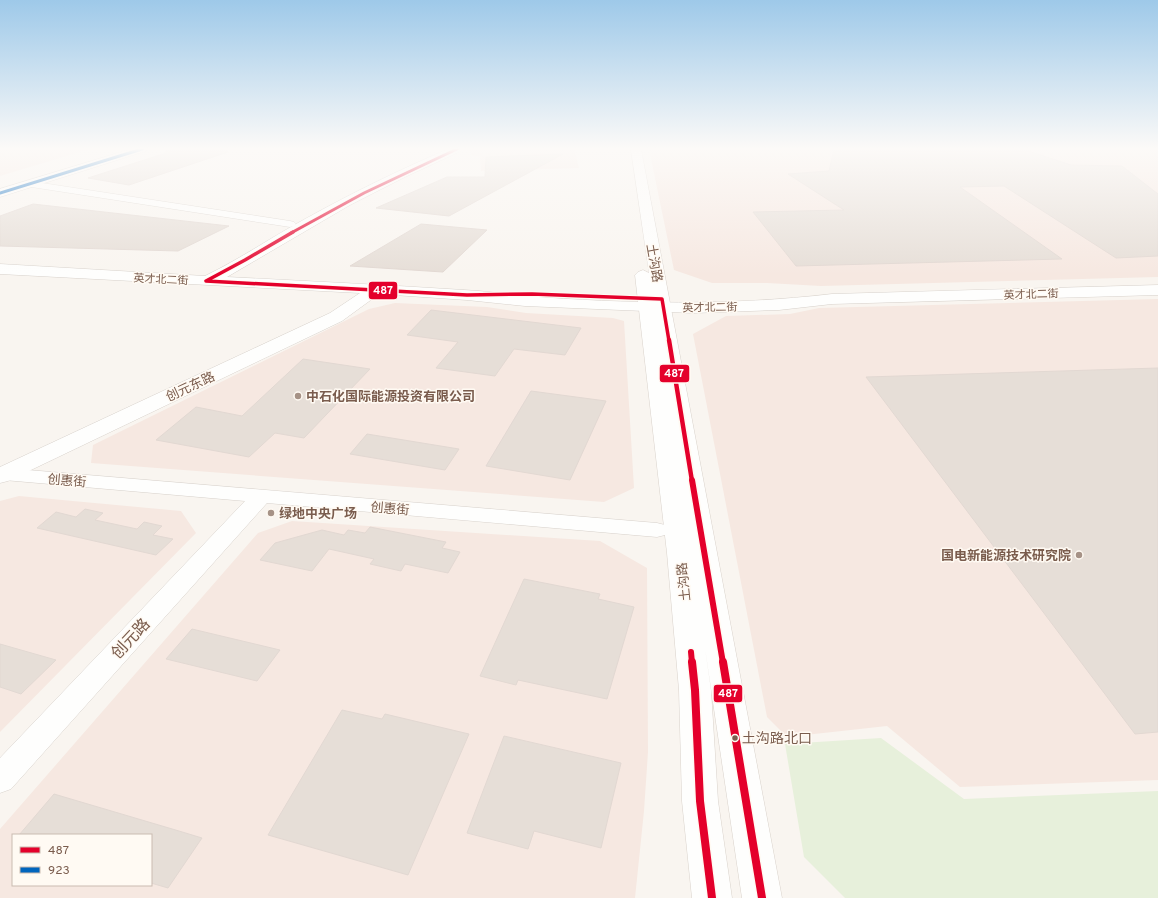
<svg xmlns="http://www.w3.org/2000/svg" width="1158" height="898" font-family="Overpass,'Noto Sans SC',sans-serif">
	<style>
		.commercial { fill: #f6e8e1; fill-rule: evenodd }
		.green { fill: #e7f0db }
		.building { fill: #e6ded7; stroke: #e2d8d2 }
		.lines { fill: none; stroke-linecap: round; stroke-linejoin: round }
		.minor-casing { stroke: #d7d1cb; stroke-width: 1 }
		.tertiary-casing { stroke: #d7d1cb; stroke-width: 1 }
		.secondary-casing { stroke: #d9d2cb; stroke-width: 1 }
		.minor { fill: #fefefd; fill-rule: evenodd }
		.tertiary { fill: #fefefd; fill-rule: evenodd }
		.secondary { fill: #fefefd; fill-rule: evenodd }
		.bus-1-far4-casing { stroke: #fffaf3; stroke-width: 4.5 }
		.bus-1-far3-casing { stroke: #fffaf3; stroke-width: 5.5 }
		.bus-1-far2-casing { stroke: #fffaf3; stroke-width: 8 }
		.bus-1-far1-casing { stroke: #fffaf3; stroke-width: 9 }
		.bus-1-casing { stroke: #fffaf3; stroke-width: 11 }
		.bus-2-casing { stroke: #fffaf3; stroke-width: 4.5 }
		.bus-1-far4 { stroke: #e4002b; stroke-width: 3 }
		.bus-1-far3 { stroke: #e4002b; stroke-width: 3.5 }
		.bus-1-far2 { stroke: #e4002b; stroke-width: 4.5 }
		.bus-1-far1 { stroke: #e4002b; stroke-width: 6 }
		.bus-1 { stroke: #e4002b; stroke-width: 8 }
		.bus-2 { stroke: #0065bd; stroke-width: 3 }
		.poi-dot { fill: #a69286; stroke: #fffaf3; stroke-width: 1.5 }
		.bus-dot { fill: #7a5c4d; stroke: #fffaf3; stroke-width: 1.5 }
		.labels { text-anchor: middle; stroke-width: 3; stroke-linejoin: round; paint-order: stroke }
		.far-street-label { font-size: 11px; fill: #7a5c4d; stroke: #fffaf3 }
		.street-label { font-size: 13px; fill: #7a5c4d; stroke: #fffaf3 }
		.poi-label { font-size: 13px; font-weight: bold; fill: #7a5c4d; stroke: #fffaf3; text-anchor: start }
		.near-bus-label { font-size: 14px; fill: #7a5c4d; stroke: #fffaf3; text-anchor: start }
		.near-street-label { font-size: 16px; fill: #7a5c4d; stroke: #fffaf3 }
		.line-badge { stroke: #fffaf3; stroke-width: 1.5 }
		.badge-label { font-size: 11px; text-anchor: middle; font-weight: bold; fill: #fff }
	</style>
	<rect width="100%" height="100%" fill="#f9f5f0"/>
	<path class="commercial" d="M 0,149 L 90,149 L 0,176 Z
		M 470,149 L 574,149 L 579,168 L 481,171 L 480,156 L 471,155 Z
		M 649,149 L 1158,149 L 1158,277 L 821,286 L 767,283 L 712,283 L 674,270 Z
		M 1158,299 L 1158,780 L 960,787 L 887,726 L 787,737 L 767,717 L 693,334 L 726,316 L 790,314 L 819,308 Z
		M 395,303 L 487,307 L 526,313 L 613,318 L 624,321 L 634,488 L 604,502 L 91,463 L 93,445 L 369,309 Z
		M 19,496 L 181,511 L 196,533 L 0,732 L 0,501 Z
		M 292,521 L 600,541 L 647,568 L 648,752 L 644,811 L 635,898 L 0,898 L 0,829 L 258,533 ZM 13,835 L 151,835 L 151,885 L 13,885 Z"/>
	<path class="green" d="M 881,738 L 964,799 L 1158,791 L 1158,898 L 845,898 L 804,857 L 785,744 Z"/>
	<path class="building" d="M 166,149 L 227,149 L 228,152 L 129,185 L 88,178 L 166,153 Z
		M 834,149 L 1022,149 L 1071,165 L 1122,166 L 1158,194 L 1158,256 L 1116,258 L 1004,186 L 960,187 L 1062,259 L 796,266 L 753,212 L 844,210 L 788,174 L 829,171 Z
		M 563,154 L 449,216 L 376,208 L 447,177 L 485,177 L 486,157 Z
		M 33,204 L 229,226 L 178,251 L 0,246 L 0,216 Z
		M 421,224 L 487,230 L 443,272 L 350,266 Z
		M 431,310 L 581,328 L 565,355 L 514,349 L 495,376 L 436,368 L 458,342 L 407,335 Z
		M 303,359 L 370,369 L 304,438 L 275,433 L 249,457 L 156,440 L 196,407 L 242,416 Z
		M 1158,368 L 1158,732 L 1135,734 L 866,377 Z
		M 531,391 L 606,401 L 570,480 L 486,466 Z
		M 367,434 L 459,449 L 445,470 L 350,454 Z
		M 85,509 L 103,513 L 95,520 L 137,529 L 144,522 L 162,526 L 153,535 L 173,539 L 156,555 L 37,528 L 56,512 L 76,517 Z
		M 370,527 L 446,542 L 442,548 L 460,552 L 448,573 L 405,564 L 401,571 L 370,564 L 374,559 L 329,549 L 312,571 L 260,560 L 275,543 L 322,530 L 344,535 L 348,530 L 365,533 Z
		M 524,579 L 600,594 L 598,599 L 634,607 L 607,699 L 518,680 L 516,685 L 480,676 Z
		M 192,629 L 280,650 L 257,681 L 166,659 Z
		M 0,644 L 56,660 L 21,694 L 0,687 Z
		M 342,710 L 382,719 L 385,714 L 469,734 L 408,875 L 268,835 Z
		M 504,736 L 621,763 L 601,848 L 534,831 L 528,849 L 467,833 Z
		M 54,794 L 179,831 L 202,838 L 168,888 L 151,883 L 151,835 L 19,835 Z"/>
	<g class="lines">
		<defs>
			<path id="minor" d="M 29,181 L 290,221 L 294,222 L 296,224 L 294,226 L 290,227 L 25,186 L 24,184 Z
				M 4,468 L 657,523 L 665,525 L 668,530 L 665,535 L 657,537 L 267,503 L 11,789 L 0,793 L 0,758 L 245,501 L 4,480 L 0,479 L 0,469 Z"/>
			<path id="tertiary" d="M 448,149 L 462,149 L 461,151 L 405,177 L 350,205 L 227,277 C 306,281 385,285 464,290 C 485,291 505,294 525,296 C 627,304 730,306 832,294 L 1158,285 L 1158,295 L 832,304 L 779,310 L 693,313 L 525,306 L 467,300 L 379,294 L 342,321 L 8,481 L 0,483 L 0,467 L 330,313 L 360,293 L 0,274 L 0,264 L 205,276 C 240,259 272,237 305,219 C 352,193 399,170 448,149 Z"/>
			<path id="secondary" d="M 131,149 L 147,149 L 146,151 L 0,197 L 0,189 Z
				M 631,149 L 641,149 L 782,898 L 742,898 L 705,648 L 711,690 L 718,801 L 732,898 L 692,898 L 682,801 L 679,690 L 667,553 L 635,275 L 638,272 L 643,270 L 649,273 Z"/>
		</defs>
		<use href="#minor" class="minor-casing"/>
		<use href="#tertiary" class="tertiary-casing"/>
		<use href="#secondary" class="secondary-casing"/>
		<use href="#minor" class="minor"/>
		<use href="#tertiary" class="tertiary"/>
		<use href="#secondary" class="secondary"/>
		<defs>
			<path id="bus-1-far4" d="M 291,233 L 364,193 L 457,149"/>
			<path id="bus-1-far3" d="M 206,281 L 467,295 L 532,294 L 662,299 L 669,341
				M 206,281 L 245,260 L 293,232"/>
			<path id="bus-1-far2" d="M 669,340 L 692,481"/>
			<path id="bus-1-far1" d="M 692,480 L 723,663
				M 691,652 L 692,663"/>
			<path id="bus-1" d="M 692,662 L 695,690 L 700,801 L 712,898
				M 723,662 L 762,898"/>
			<path id="bus-2" d="M 0,193 L 142,149"/>
		</defs>
		<use href="#bus-1-far4" class="bus-1-far4-casing"/>
		<use href="#bus-1-far3" class="bus-1-far3-casing"/>
		<use href="#bus-1-far2" class="bus-1-far2-casing"/>
		<use href="#bus-1-far1" class="bus-1-far1-casing"/>
		<use href="#bus-1" class="bus-1-casing"/>
		<use href="#bus-2" class="bus-2-casing"/>
		<use href="#bus-1-far4" class="bus-1-far4"/>
		<use href="#bus-1-far3" class="bus-1-far3"/>
		<use href="#bus-1-far2" class="bus-1-far2"/>
		<use href="#bus-1-far1" class="bus-1-far1"/>
		<use href="#bus-1" class="bus-1"/>
		<use href="#bus-2" class="bus-2"/>
	</g>
	<linearGradient id="sky" x2="0" y2="1"><stop stop-color="#9ec9e9"/><stop offset="0.54" stop-color="#fcfaf8"/><stop offset="1" stop-color="#fcfaf8" stop-opacity="0"/></linearGradient>
	<rect width="1158" height="275" fill="url(#sky)"/>
	<g class="poi-dot">
		<circle cx="298" cy="396" r="4"/>
		<circle cx="271" cy="513" r="4"/>
		<circle cx="1079" cy="555" r="4"/>
	</g>
	<circle class="bus-dot" cx="735" cy="738" r="3.5"/>
	<g class="labels">
		<g class="far-street-label">
			<text transform="translate(161 279) rotate(3)" y="4">英才北二街</text>
			<text transform="translate(1031 294) rotate(-2)" y="4">英才北二街</text>
			<text transform="translate(710 307) rotate(-1)" y="4">英才北二街</text>
		</g>
		<g class="street-label">
			<text transform="translate(655 263) rotate(80)" y="5">土沟路</text>
			<text transform="translate(190 386) rotate(-25)" y="5">创元东路</text>
			<text transform="translate(67 480) rotate(5)" y="5">创惠街</text>
			<text transform="translate(390 508) rotate(5)" y="5">创惠街</text>
			<text transform="translate(683 582) rotate(-96)" y="5">土沟路</text>
		</g>
		<g class="poi-label">
			<text x="306" y="401">中石化国际能源投资有限公司</text>
			<text x="279" y="518">绿地中央广场</text>
			<text x="1071" y="560" text-anchor="end">国电新能源技术研究院</text>
		</g>
		<g class="near-bus-label">
			<text x="742" y="743">土沟路北口</text>
		</g>
		<g class="near-street-label">
			<text transform="translate(130 638) rotate(-47)" y="6">创元路</text>
		</g>
	</g>
	<g class="line-badge">
		<rect x="368" y="281" width="30" height="19" rx="4" fill="#e4002b"/>
		<rect x="659" y="364" width="31" height="19" rx="4" fill="#e4002b"/>
		<rect x="713" y="684" width="30" height="19" rx="4" fill="#e4002b"/>
	</g>
	<g class="badge-label">
		<text x="383" y="294">487</text>
		<text x="674" y="377">487</text>
		<text x="728" y="697">487</text>
	</g>
	<rect x="12" y="834" width="140" height="52" fill="#fffaf3" stroke="#cabbb1"/>
	<rect x="20" y="847" width="20" height="6" fill="#e4002b" stroke="#cabbb1"/>
	<text x="48" y="854" font-size="12" fill="#7a5c4d">487</text>
	<rect x="20" y="867" width="20" height="6" fill="#0065bd" stroke="#cabbb1"/>
	<text x="48" y="874" font-size="12" fill="#7a5c4d">923</text>
</svg>
